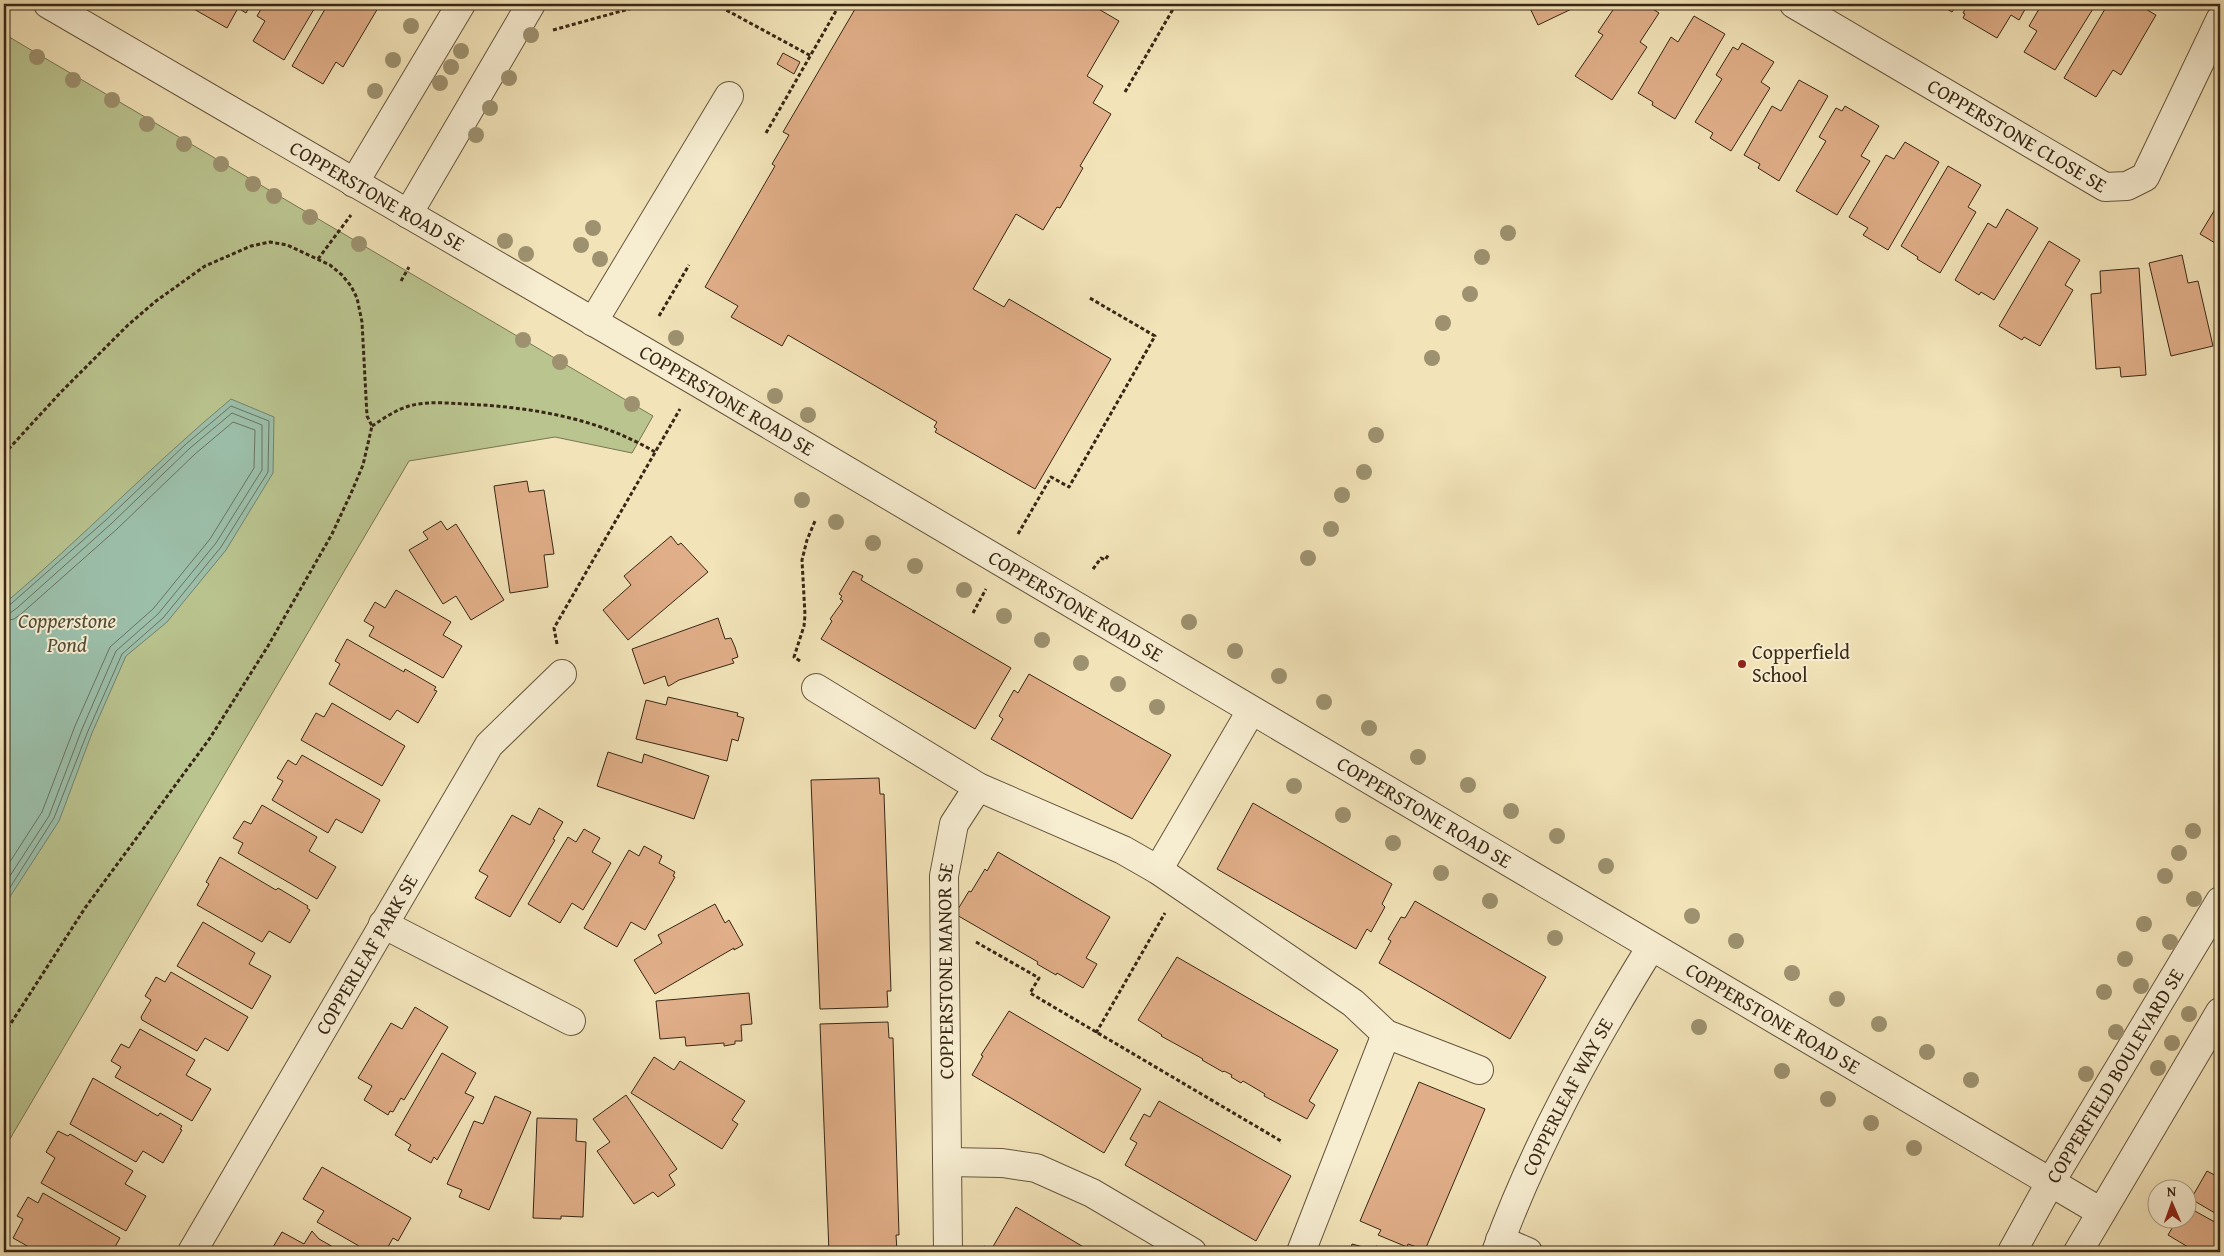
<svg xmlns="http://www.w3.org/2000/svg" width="2224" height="1256" font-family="'Gentium Book Plus',serif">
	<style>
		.green { fill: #bac48f; stroke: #797652 }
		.water { fill: #9cbfaa; stroke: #74826e }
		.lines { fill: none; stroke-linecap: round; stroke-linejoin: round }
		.shore { stroke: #6a7360; stroke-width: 1 }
		.building { fill: #e0ae88; stroke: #382715 }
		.minor-casing { stroke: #66563e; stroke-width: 30 }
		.path { stroke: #382715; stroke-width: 3; stroke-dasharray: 4 2.5; stroke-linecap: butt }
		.minor { stroke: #f7edd1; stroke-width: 28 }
		.tree { fill: #9d916f }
		.poi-dot { fill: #8f2418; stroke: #f7edd1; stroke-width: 2 }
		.labels { text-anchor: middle; stroke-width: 4; stroke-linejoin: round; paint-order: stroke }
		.street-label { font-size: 20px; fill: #382715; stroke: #f7edd1 }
		.poi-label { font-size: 20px; fill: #382715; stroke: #f7edd1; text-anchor: start }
		.water-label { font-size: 21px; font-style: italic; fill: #514d3a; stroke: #f7edd1 }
	</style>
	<rect width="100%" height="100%" fill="#f2e3b8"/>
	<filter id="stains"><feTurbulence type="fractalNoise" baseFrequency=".004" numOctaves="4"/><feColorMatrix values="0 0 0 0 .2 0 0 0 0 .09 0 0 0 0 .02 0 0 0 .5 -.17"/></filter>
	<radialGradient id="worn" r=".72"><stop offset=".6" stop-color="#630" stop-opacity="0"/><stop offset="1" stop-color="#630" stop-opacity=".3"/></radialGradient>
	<path class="green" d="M 4,34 L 653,416 L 632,453 L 555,437 L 409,461 L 4,1149 Z"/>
	<path class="water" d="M 231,399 L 274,417 L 273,473 L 226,550 L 167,622 L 126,656 L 92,733 L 59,821 L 4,906 L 4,604 C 82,538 153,464 231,399 Z"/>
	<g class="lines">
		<path class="shore" d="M 4,608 L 12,603 L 107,519 L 186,444 L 231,406 L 269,421 L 268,472 L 221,547 L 163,618 L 122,654 L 88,731 L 54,818 L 4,897
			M 4,614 L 10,613 L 17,608 L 112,523 L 190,448 L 232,413 L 262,425 L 262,470 L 216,543 L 158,614 L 116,651 L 82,729 L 49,816 L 4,885
			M 4,621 L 14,619 L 21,614 L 117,529 L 195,454 L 233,422 L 255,430 L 254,468 L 210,539 L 153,609 L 110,647 L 75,726 L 42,812 L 4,871"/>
	</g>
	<path class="building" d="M 195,4 L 251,4 L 246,13 L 238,8 L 227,28 L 192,8 Z
		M 264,4 L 317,4 L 284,60 L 253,41 L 265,21 L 257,16 Z
		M 328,4 L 370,4 L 378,8 L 343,67 L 336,62 L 323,84 L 292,66 Z
		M 858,4 L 1090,4 L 1119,21 L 1087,76 L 1103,86 L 1093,103 L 1111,114 L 1080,166 L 1083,168 L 1060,208 L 1057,207 L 1043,230 L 1016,214 L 973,289 L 1004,307 L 1009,299 L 1111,359 L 1035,489 L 935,432 L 937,429 L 934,427 L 937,422 L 788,335 L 782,346 L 731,317 L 738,306 L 705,287 L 775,166 L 772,164 L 789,135 L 783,132 Z
		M 1526,4 L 1582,4 L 1538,25 L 1529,6 L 1527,7 Z
		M 1617,4 L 1645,4 L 1659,13 L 1640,42 L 1647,47 L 1612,100 L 1575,76 L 1603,35 L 1598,32 Z
		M 1938,4 L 1957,4 L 1952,12 Z
		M 1968,4 L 2028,4 L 2019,20 L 2011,15 L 1997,38 L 1963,18 L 1965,14 L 1963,13 Z
		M 2042,4 L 2096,4 L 2055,70 L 2024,52 L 2037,31 L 2029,26 Z
		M 2108,4 L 2137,4 L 2156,15 L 2121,75 L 2113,70 L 2096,97 L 2064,78 Z
		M 1694,16 L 1725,34 L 1675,119 L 1652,105 L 1653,102 L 1638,93 L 1671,37 L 1678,42 Z
		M 1742,43 L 1774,62 L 1761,82 L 1770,88 L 1731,151 L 1710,138 L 1713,133 L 1695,122 L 1722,79 L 1716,75 L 1733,47 L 1738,50 Z
		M 783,53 L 800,62 L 794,74 L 777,64 Z
		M 1799,80 L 1828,96 L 1779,181 L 1758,168 L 1760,164 L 1744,155 L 1772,106 L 1781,111 Z
		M 1845,106 L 1879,126 L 1861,156 L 1870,161 L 1837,215 L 1796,191 L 1826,141 L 1819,137 L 1836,108 L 1842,111 Z
		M 1905,142 L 1939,162 L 1888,250 L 1863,235 L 1868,228 L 1849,217 L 1886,155 L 1894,159 Z
		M 1948,166 L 1981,185 L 1968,207 L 1976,212 L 1940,273 L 1917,259 L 1918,257 L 1901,246 Z
		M 2217,206 L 2220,208 L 2220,246 L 2200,234 Z
		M 2007,209 L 2038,228 L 1994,300 L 1981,292 L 1979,295 L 1955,280 L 1988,223 L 1996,228 Z
		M 2049,241 L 2080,260 L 2065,285 L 2073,290 L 2040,346 L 2024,337 L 2022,340 L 1999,326 Z
		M 2182,255 L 2188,283 L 2198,281 L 2213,346 L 2171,356 L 2149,263 Z
		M 2139,268 L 2146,375 L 2121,377 L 2120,367 L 2096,369 L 2091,294 L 2101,293 L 2100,271 Z
		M 527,481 L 529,492 L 544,490 L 554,554 L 544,555 L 548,587 L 510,593 L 494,486 Z
		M 441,521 L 447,530 L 456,524 L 504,600 L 471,620 L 456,596 L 443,604 L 409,550 L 428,539 L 423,532 Z
		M 671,536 L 678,545 L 681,543 L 708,572 L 628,640 L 603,610 L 631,585 L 624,576 Z
		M 853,571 L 863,576 L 861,580 L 1011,668 L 975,729 L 821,639 L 832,621 L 830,619 L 843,601 L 840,599 L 842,596 L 839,594 Z
		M 396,590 L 451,622 L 443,635 L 462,646 L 443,678 L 369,636 L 374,627 L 364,621 L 375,602 L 385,608 Z
		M 718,618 L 725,639 L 731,638 L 735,647 L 738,657 L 732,659 L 734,663 L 679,680 L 669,686 L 668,686 L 665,676 L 644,684 L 632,649 Z
		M 347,639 L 404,672 L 405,669 L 436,687 L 434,690 L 437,691 L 418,723 L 397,710 L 390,720 L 329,684 L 340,664 L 335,661 Z
		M 1029,674 L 1171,755 L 1132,819 L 991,739 L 1003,719 L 999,716 L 1014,690 L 1018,693 Z
		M 668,697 L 738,713 L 737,716 L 744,718 L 738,741 L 732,739 L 727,761 L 636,739 L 646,700 L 666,705 Z
		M 332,703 L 405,746 L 382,786 L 301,740 L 316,713 L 324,717 Z
		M 608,752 L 642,763 L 644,754 L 709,776 L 694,819 L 597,786 Z
		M 302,755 L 380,800 L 362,833 L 336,819 L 328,833 L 272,800 L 283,781 L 277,778 L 288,760 L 296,765 Z
		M 879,778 L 880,794 L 884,794 L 891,991 L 887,991 L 888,1007 L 820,1009 L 811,780 Z
		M 1253,803 L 1392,884 L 1382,904 L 1385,907 L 1371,932 L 1367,929 L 1356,949 L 1217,869 Z
		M 262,805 L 317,837 L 309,851 L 336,867 L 317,899 L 238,853 L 243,843 L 233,838 L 244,821 L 251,824 Z
		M 539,808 L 563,822 L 553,839 L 555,840 L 510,917 L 475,898 L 488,876 L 479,871 L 512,815 L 530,825 Z
		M 584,829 L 600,838 L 592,852 L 611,863 L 583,910 L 572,903 L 560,923 L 528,904 L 568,837 L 576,842 Z
		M 644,846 L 662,856 L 659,863 L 675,872 L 673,876 L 675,877 L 645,930 L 631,922 L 617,947 L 584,928 L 629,850 L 639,856 Z
		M 998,852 L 1110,917 L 1086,958 L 1097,964 L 1083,988 L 1057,973 L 1056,975 L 1037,964 L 1038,962 L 955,914 L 969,891 L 971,892 L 985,869 L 987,871 Z
		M 220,857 L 276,890 L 278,888 L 308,906 L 307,908 L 310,910 L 290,943 L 269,931 L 262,942 L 197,905 L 209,884 L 206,882 Z
		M 1415,901 L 1546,977 L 1510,1039 L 1379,963 L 1391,941 L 1388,939 L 1401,917 L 1405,918 Z
		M 715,904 L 725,923 L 729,920 L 743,945 L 734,950 L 734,948 L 655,994 L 634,960 L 662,943 L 658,935 Z
		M 203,922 L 255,953 L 249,964 L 271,976 L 252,1009 L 177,966 Z
		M 1177,957 L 1338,1050 L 1309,1101 L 1315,1105 L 1307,1119 L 1264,1096 L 1265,1094 L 1243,1081 L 1241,1083 L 1231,1077 L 1232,1075 L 1224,1071 L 1223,1072 L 1202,1060 L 1203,1059 L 1161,1036 L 1162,1035 L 1138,1020 Z
		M 171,972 L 248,1017 L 228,1051 L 205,1038 L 197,1051 L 142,1020 L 141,1017 L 151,1000 L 145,996 L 156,977 L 165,982 Z
		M 749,993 L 752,1024 L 741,1025 L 742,1041 L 735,1041 L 735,1044 L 724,1046 L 724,1043 L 686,1046 L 685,1037 L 660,1039 L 656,1001 Z
		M 415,1007 L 448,1027 L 404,1100 L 401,1098 L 393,1112 L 390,1111 L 388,1115 L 364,1100 L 372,1086 L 358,1078 L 391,1023 L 402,1029 Z
		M 1009,1011 L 1141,1089 L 1104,1153 L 972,1075 L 983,1056 L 981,1055 Z
		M 888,1022 L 889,1038 L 893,1038 L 899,1235 L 896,1235 L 897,1251 L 829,1252 L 820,1024 Z
		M 140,1029 L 195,1060 L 186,1075 L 211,1089 L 192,1121 L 115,1077 L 121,1067 L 111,1061 L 121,1044 L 129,1048 Z
		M 442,1053 L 476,1073 L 465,1093 L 474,1097 L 437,1160 L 434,1157 L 431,1163 L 408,1150 L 411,1145 L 395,1135 Z
		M 654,1057 L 674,1070 L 680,1061 L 745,1101 L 732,1120 L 738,1124 L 722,1149 L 631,1093 Z
		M 93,1078 L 158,1116 L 160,1113 L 182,1126 L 180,1129 L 182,1130 L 163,1163 L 143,1151 L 136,1162 L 70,1124 Z
		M 1419,1082 L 1485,1109 L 1425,1250 L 1408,1244 L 1407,1247 L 1378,1235 L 1381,1230 L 1360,1221 Z
		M 626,1095 L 677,1169 L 669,1175 L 675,1185 L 658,1197 L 653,1192 L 634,1204 L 597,1151 L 610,1142 L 593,1119 Z
		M 495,1096 L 531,1112 L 489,1210 L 459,1197 L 462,1190 L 447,1184 L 474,1121 L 483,1124 Z
		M 1159,1101 L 1291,1176 L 1256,1241 L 1125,1165 L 1137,1143 L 1130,1139 L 1144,1114 L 1150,1117 Z
		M 537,1118 L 577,1119 L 576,1141 L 586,1142 L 583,1217 L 561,1216 L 561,1219 L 533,1218 Z
		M 58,1131 L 68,1136 L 70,1134 L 133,1171 L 125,1184 L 146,1196 L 126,1231 L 41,1183 L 55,1158 L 46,1152 Z
		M 322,1167 L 411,1218 L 398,1241 L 393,1238 L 385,1252 L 365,1252 L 358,1248 L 359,1246 L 317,1222 L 324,1211 L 303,1199 Z
		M 2207,1171 L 2220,1178 L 2220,1216 L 2191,1199 Z
		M 43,1193 L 120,1238 L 112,1252 L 38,1252 L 13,1238 L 23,1219 L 17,1216 L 28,1197 L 38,1203 Z
		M 2186,1206 L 2220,1225 L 2220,1252 L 2191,1252 L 2193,1250 L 2168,1235 L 2178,1218 L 2186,1218 Z
		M 1016,1207 L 1092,1252 L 980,1252 L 984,1246 L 991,1250 Z
		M 312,1231 L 319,1239 L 342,1252 L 270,1252 L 282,1232 L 304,1244 Z
		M 1352,1244 L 1374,1250 L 1376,1246 L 1395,1252 L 1350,1252 Z"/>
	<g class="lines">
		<defs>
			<g id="minor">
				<path id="s1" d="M 48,4 L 697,382 L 2101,1212"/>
				<path id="s2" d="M 1794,4 L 2105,187 L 2127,186 L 2145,177 L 2220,20"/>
				<path d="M 354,183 L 461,4"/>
				<path d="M 408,214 L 531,4"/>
				<path d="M 593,322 L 729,96"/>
				<path d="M 816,688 L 978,787 L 1123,850 L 1158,870 L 1353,1003 L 1386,1034 L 1479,1070"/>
				<path d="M 1158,870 L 1251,711"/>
				<path d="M 383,924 L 571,1021"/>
				<path d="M 947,1162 L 1002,1163 L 1036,1168 L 1092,1193 L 1192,1252"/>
				<path d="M 1500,1240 L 1528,1252"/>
				<path id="s3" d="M 192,1252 L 489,745 L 562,674"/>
				<path id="s4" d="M 948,1252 L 944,876 L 954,824 L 978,787"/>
				<path d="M 1301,1252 L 1386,1034"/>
				<path id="s5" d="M 1496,1252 C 1535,1145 1591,1044 1651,947"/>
				<path id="s6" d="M 2012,1252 L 2050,1183 L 2220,901"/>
				<path d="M 2078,1252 L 2220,1012"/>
			</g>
		</defs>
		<use href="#minor" class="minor-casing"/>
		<path class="path" d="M 715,4 L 811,56
			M 553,30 L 647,4
			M 1125,92 L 1176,4
			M 766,133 L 840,4
			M 318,259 L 351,215
			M 401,281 L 409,267
			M 659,316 L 689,265
			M 372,426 C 383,419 395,410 409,406 C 426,401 447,403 465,404 C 531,407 598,418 655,452
			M 4,454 L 61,392 L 128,325 L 156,301 L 205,266 L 251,246 L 270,242 L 287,245 L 330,265 L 342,275 L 351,286 L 357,298 L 362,322 L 367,416 L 372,426 L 363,465 L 352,491 L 332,534 L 268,646 L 210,738 L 85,908 L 4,1034
			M 1018,534 L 1051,477 L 1069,487 L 1155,336 L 1088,297
			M 1093,569 L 1101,558 L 1105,560 L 1109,554
			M 973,613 L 986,589
			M 557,644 L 554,628 L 680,409
			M 800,661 L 794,657 L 804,626 L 805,615 L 802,560 L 807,540 L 815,521
			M 976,942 L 1039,978 L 1030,993 L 1281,1141 L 1280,1143
			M 1096,1033 L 1165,913"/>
		<use href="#minor" class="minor"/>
	</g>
	<g class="tree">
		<circle cx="411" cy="26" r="8"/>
		<circle cx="531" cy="35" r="8"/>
		<circle cx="461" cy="51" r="8"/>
		<circle cx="37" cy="57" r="8"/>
		<circle cx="393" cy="60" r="8"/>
		<circle cx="451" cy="67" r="8"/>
		<circle cx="509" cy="78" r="8"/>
		<circle cx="73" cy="80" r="8"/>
		<circle cx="440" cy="83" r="8"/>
		<circle cx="375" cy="91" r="8"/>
		<circle cx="112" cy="100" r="8"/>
		<circle cx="490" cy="108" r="8"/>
		<circle cx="147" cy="124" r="8"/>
		<circle cx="476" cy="135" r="8"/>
		<circle cx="184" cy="144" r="8"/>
		<circle cx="221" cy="164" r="8"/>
		<circle cx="253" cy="184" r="8"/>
		<circle cx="274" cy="196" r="8"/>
		<circle cx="310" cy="217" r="8"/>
		<circle cx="593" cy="228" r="8"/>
		<circle cx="1508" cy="233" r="8"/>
		<circle cx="505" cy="241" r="8"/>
		<circle cx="359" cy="244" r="8"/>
		<circle cx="581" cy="245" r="8"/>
		<circle cx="526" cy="254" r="8"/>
		<circle cx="1482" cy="257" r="8"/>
		<circle cx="600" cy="259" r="8"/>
		<circle cx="1470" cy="294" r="8"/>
		<circle cx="1443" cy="323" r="8"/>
		<circle cx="676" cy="338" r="8"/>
		<circle cx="523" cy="340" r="8"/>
		<circle cx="1432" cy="358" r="8"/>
		<circle cx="560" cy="362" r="8"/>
		<circle cx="775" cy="396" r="8"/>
		<circle cx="632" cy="404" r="8"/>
		<circle cx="808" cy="415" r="8"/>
		<circle cx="1376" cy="435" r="8"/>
		<circle cx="1364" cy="472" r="8"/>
		<circle cx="1342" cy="495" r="8"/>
		<circle cx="802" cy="500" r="8"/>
		<circle cx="836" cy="522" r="8"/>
		<circle cx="1331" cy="529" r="8"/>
		<circle cx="873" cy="543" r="8"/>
		<circle cx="1308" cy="558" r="8"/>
		<circle cx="915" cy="566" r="8"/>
		<circle cx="964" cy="590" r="8"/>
		<circle cx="1004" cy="616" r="8"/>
		<circle cx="1189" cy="622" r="8"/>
		<circle cx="1042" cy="640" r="8"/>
		<circle cx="1235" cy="651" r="8"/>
		<circle cx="1081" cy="663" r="8"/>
		<circle cx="1279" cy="676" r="8"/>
		<circle cx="1118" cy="684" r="8"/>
		<circle cx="1324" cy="702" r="8"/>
		<circle cx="1157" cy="707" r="8"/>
		<circle cx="1369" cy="728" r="8"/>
		<circle cx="1418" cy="757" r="8"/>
		<circle cx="1468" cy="785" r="8"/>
		<circle cx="1294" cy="786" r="8"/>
		<circle cx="1511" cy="811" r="8"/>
		<circle cx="1343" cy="815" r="8"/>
		<circle cx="2193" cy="831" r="8"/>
		<circle cx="1557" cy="836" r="8"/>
		<circle cx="1393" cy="843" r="8"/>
		<circle cx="2179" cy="853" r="8"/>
		<circle cx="1606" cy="866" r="8"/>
		<circle cx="1441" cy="873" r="8"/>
		<circle cx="2165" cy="876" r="8"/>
		<circle cx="2194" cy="899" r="8"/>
		<circle cx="1490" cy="901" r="8"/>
		<circle cx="1692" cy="916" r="8"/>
		<circle cx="2144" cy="924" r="8"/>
		<circle cx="1555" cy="938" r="8"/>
		<circle cx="1736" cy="941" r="8"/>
		<circle cx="2170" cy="942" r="8"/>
		<circle cx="2125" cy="959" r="8"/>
		<circle cx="1792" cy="973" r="8"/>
		<circle cx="2141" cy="986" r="8"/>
		<circle cx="2104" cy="992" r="8"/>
		<circle cx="1837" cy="999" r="8"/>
		<circle cx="2189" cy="1014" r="8"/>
		<circle cx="1879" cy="1024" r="8"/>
		<circle cx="1699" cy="1027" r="8"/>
		<circle cx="2116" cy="1032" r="8"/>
		<circle cx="2172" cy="1043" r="8"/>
		<circle cx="1927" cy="1052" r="8"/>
		<circle cx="2158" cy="1068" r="8"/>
		<circle cx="1782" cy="1071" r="8"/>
		<circle cx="2086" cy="1074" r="8"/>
		<circle cx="1971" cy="1080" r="8"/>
		<circle cx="1828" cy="1099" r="8"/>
		<circle cx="1871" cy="1123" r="8"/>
		<circle cx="1914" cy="1148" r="8"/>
	</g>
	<circle class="poi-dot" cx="1742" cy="664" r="5"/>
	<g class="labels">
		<g class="street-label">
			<text dy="7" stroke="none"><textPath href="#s2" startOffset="259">COPPERSTONE CLOSE SE</textPath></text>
			<text dy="7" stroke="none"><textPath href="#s1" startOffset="381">COPPERSTONE ROAD SE</textPath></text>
			<text dy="7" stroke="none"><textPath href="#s1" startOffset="786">COPPERSTONE ROAD SE</textPath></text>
			<text dy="7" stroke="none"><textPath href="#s1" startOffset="1191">COPPERSTONE ROAD SE</textPath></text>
			<text dy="7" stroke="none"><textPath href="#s1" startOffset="1596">COPPERSTONE ROAD SE</textPath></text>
			<text dy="7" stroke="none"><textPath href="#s3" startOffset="345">COPPERLEAF PARK SE</textPath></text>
			<text dy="7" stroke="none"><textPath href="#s4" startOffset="281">COPPERSTONE MANOR SE</textPath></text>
			<text dy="7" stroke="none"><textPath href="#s1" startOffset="2001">COPPERSTONE ROAD SE</textPath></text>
			<text dy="7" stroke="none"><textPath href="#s6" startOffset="204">COPPERFIELD BOULEVARD SE</textPath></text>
			<text dy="7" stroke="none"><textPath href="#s5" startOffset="171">COPPERLEAF WAY SE</textPath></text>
		</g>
		<g class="poi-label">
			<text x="1752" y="659">Copperfield<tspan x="1752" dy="23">School</tspan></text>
		</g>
		<g class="water-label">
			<text x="67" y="628">Copperstone<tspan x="67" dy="24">Pond</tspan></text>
		</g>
	</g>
	<rect width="2224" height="1256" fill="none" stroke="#f2e3b8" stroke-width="20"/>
	<rect x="5" y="5" width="2214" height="1246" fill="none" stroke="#382715" stroke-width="2.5"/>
	<rect x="10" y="10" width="2204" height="1236" fill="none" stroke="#382715"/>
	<g transform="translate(2172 1204) rotate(358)"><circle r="24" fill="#f7edd1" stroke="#ab9e86"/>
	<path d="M0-4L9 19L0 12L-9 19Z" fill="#8f2418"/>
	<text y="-8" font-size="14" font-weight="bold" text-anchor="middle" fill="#382715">N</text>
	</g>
	<rect width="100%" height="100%" filter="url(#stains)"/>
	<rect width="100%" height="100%" fill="url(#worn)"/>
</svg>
